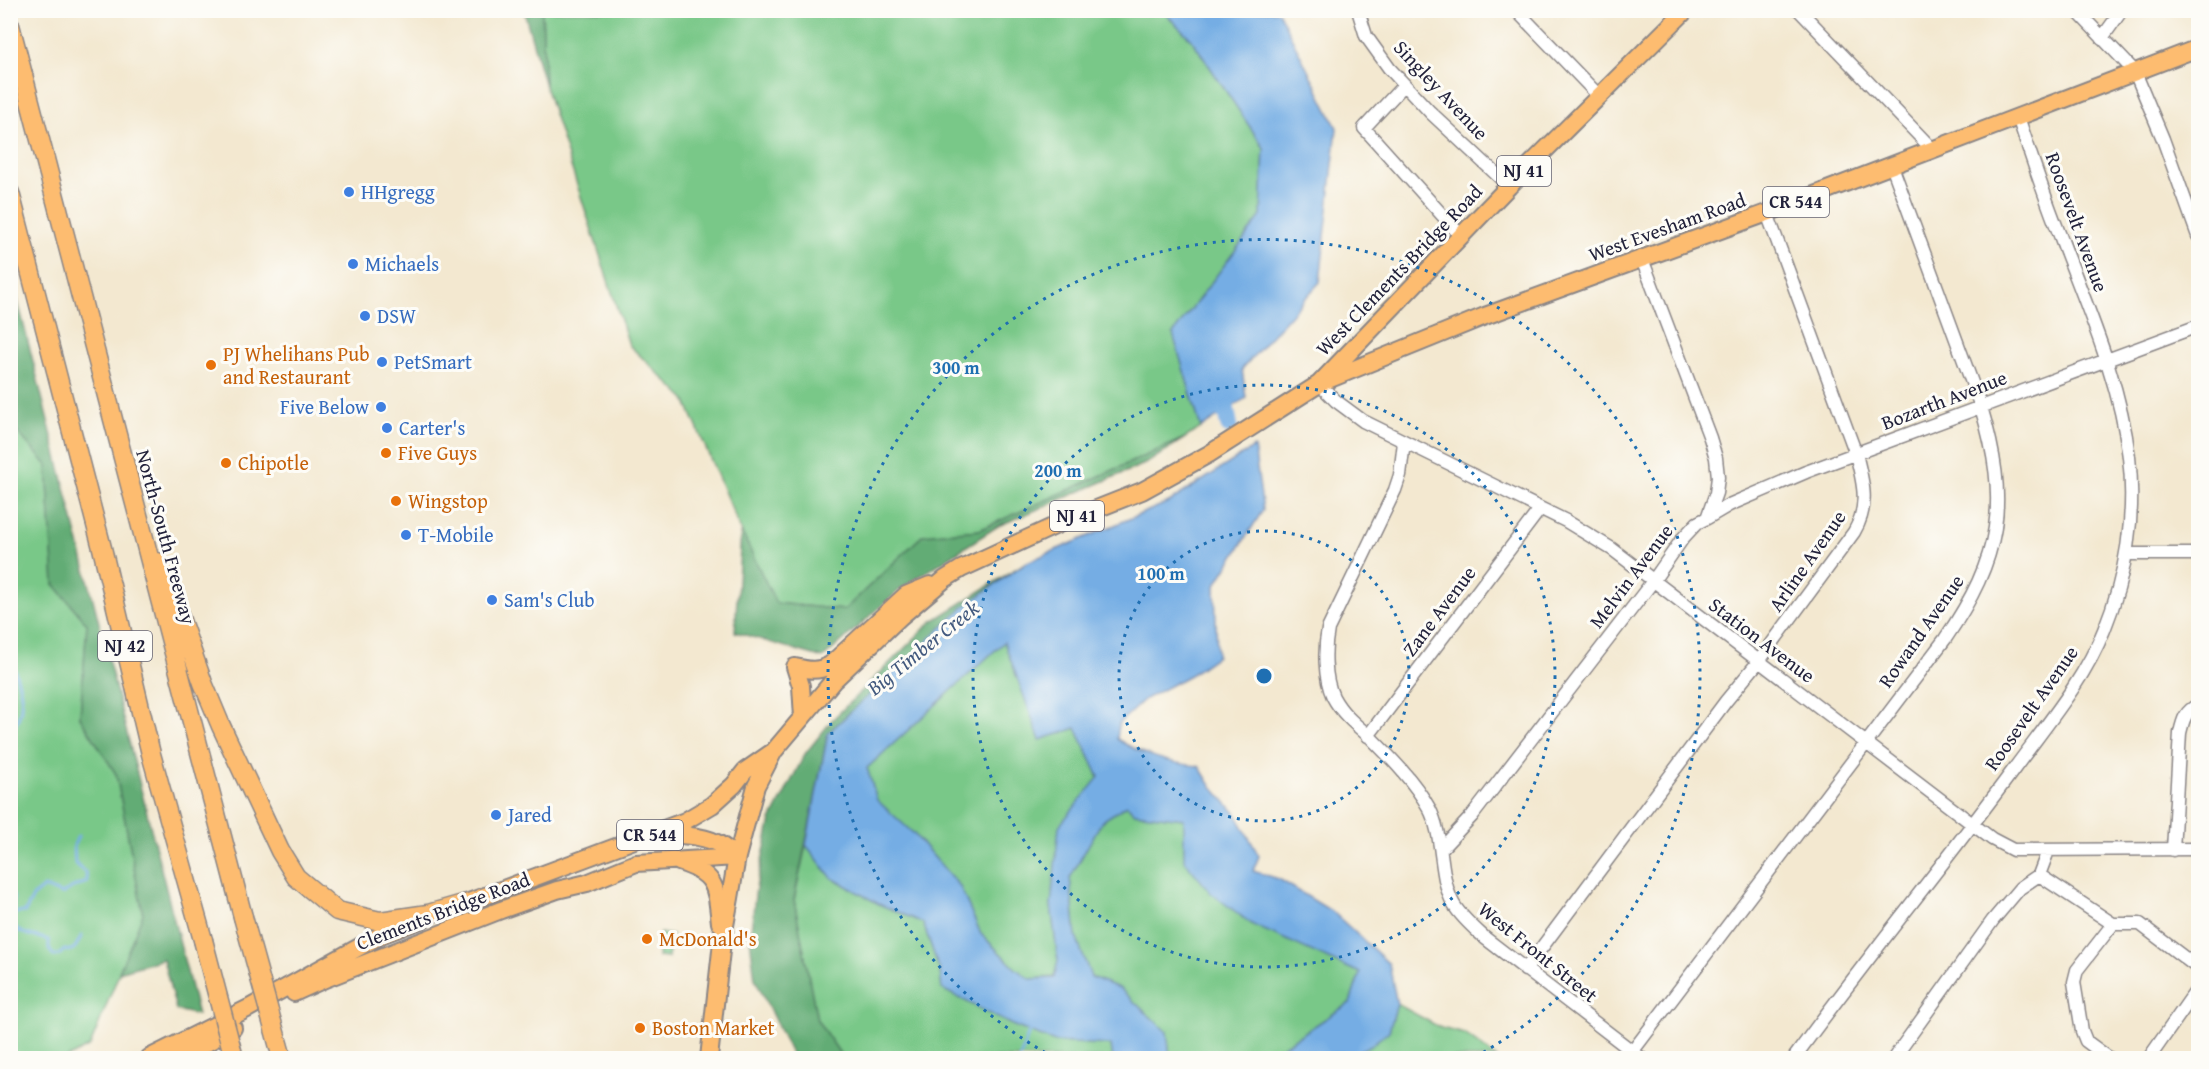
<svg xmlns="http://www.w3.org/2000/svg" width="2209" height="1069" font-family="'Gentium Book Plus',serif">
	<style>
		.green { fill: #79c888; stroke: #4e7562; stroke-width: 1.5 }
		.forest { fill: #62ac74; stroke: #426758; stroke-width: 1.5 }
		.water { fill: #75ade4; stroke: #4c6890; stroke-width: 1.5; fill-rule: evenodd }
		.lines { fill: none; stroke-linecap: round; stroke-linejoin: round }
		.stream { stroke: #75ade4; stroke-width: 3 }
		.river { stroke: #75ade4; stroke-width: 18 }
		.minor-casing { stroke: #8a8586; stroke-width: 15 }
		.major-casing { stroke: #8a8586; stroke-width: 20 }
		.highway-casing { stroke: #8a8586; stroke-width: 21 }
		.minor { stroke: #fff; stroke-width: 12 }
		.major { stroke: #fdbc70; stroke-width: 16 }
		.highway { stroke: #fdbc70; stroke-width: 18 }
		.highway-bridge-casing { stroke: #8a8586; stroke-width: 21; stroke-linecap: butt }
		.highway-bridge { stroke: #fdbc70; stroke-width: 18 }
		.ring { fill: none; stroke: #1f6fb2; stroke-width: 3; stroke-dasharray: 3 6 }
		.shop-dot { fill: #3f7fe0; stroke: #fdfcf7; stroke-width: 2 }
		.food-dot { fill: #e8710a; stroke: #fdfcf7; stroke-width: 2 }
		.labels { text-anchor: middle; stroke-width: 6; stroke-linejoin: round; paint-order: stroke }
		.shield { fill: #fdfcf7; stroke: #646373; stroke-width: 1.5 }
		.shield-label { font-size: 18px; font-weight: bold; fill: #22223b }
		.street-label { font-size: 20px; fill: #22223b; stroke: #fdfcf7 }
		.shop-label { font-size: 20px; fill: #366cbe; stroke: #fdfcf7; text-anchor: start }
		.food-label { font-size: 20px; fill: #c56008; stroke: #fdfcf7; text-anchor: start }
		.water-label { font-size: 21px; font-style: italic; fill: #435a7f; stroke: #fdfcf7 }
		.centre { fill: #1f6fb2; stroke: #fdfcf7; stroke-width: 3 }
		.ring-label { font-size: 18px; text-anchor: middle; font-weight: bold; fill: #1f6fb2; stroke: #fdfcf7; stroke-width: 6; stroke-linejoin: round; paint-order: stroke }
	</style>
	<rect width="100%" height="100%" fill="#fdfcf7"/>
	<filter id="ink" filterUnits="userSpaceOnUse"><feTurbulence type="fractalNoise" baseFrequency=".0167" numOctaves="2"/><feDisplacementMap in="SourceGraphic" scale="12" xChannelSelector="R" yChannelSelector="G"/><feConvolveMatrix kernelMatrix="1 2 1 2 8 2 1 2 1" color-interpolation-filters="sRGB"/></filter>
	<filter id="wash" filterUnits="userSpaceOnUse"><feTurbulence type="fractalNoise" baseFrequency=".008" numOctaves="4" result="noise"/><feDisplacementMap in="SourceGraphic" scale="24" xChannelSelector="R" yChannelSelector="G"/><feGaussianBlur stdDeviation="1.35" result="paint"/><feColorMatrix in="noise" values="0 0 0 0 0 0 0 0 0 0 0 0 0 0 0 0 0 1.4 0 .05"/><feComposite in="paint" operator="in"/></filter>
	<g filter="url(#wash)">
		<rect width="100%" height="100%" fill="#f3e8d0"/>
		<path class="green" d="M 542,11 L 1163,11 L 1192,40 L 1264,148 L 1261,216 L 1173,334 L 1201,428 L 1185,438 L 979,530 L 923,535 L 844,610 L 775,603 L 741,531 L 685,399 L 629,345 L 545,86 Z
			M 10,412 L 13,427 L 47,465 L 54,584 L 87,624 L 80,717 L 116,774 L 143,914 L 90,1046 L 67,1058 L 11,1058 Z
			M 1004,642 L 1040,739 L 1076,728 L 1099,777 L 1086,794 L 1051,905 L 1058,961 L 1054,977 L 1030,979 L 1015,968 L 981,934 L 960,887 L 914,834 L 877,801 L 867,768 Z
			M 1127,805 L 1135,813 L 1185,819 L 1270,931 L 1360,973 L 1350,1003 L 1265,1058 L 1170,1058 L 1167,1032 L 1119,988 L 1091,977 L 1076,937 L 1070,878 L 1102,821 Z
			M 806,845 L 832,878 L 879,904 L 923,923 L 940,971 L 942,989 L 1012,1025 L 1055,1042 L 1111,1045 L 1113,1058 L 843,1058 L 817,1020 L 794,900 Z
			M 660,933 L 672,935 L 668,958 L 658,957 Z
			M 1397,1004 L 1441,1028 L 1465,1034 L 1497,1058 L 1309,1058 L 1340,1053 L 1355,1053 L 1389,1031 Z"/>
		<path class="forest" d="M 524,11 L 542,11 L 545,86 Z
			M 10,270 L 198,1015 L 197,1015 L 176,1010 L 163,959 L 119,972 L 143,914 L 116,774 L 80,717 L 87,624 L 54,584 L 47,465 L 13,427 L 10,412 Z
			M 1185,438 L 1147,463 L 998,526 L 903,587 L 823,658 L 735,632 L 741,531 L 776,603 L 844,610 L 923,535 L 979,530 Z
			M 1025,563 L 964,607 L 828,733 L 794,900 L 817,1020 L 843,1058 L 793,1058 L 755,979 L 750,939 L 756,887 L 771,820 L 805,754 L 832,720 L 931,622 Z"/>
		<path class="water" d="M 1163,11 L 1278,11 L 1337,128 L 1320,282 L 1242,369 L 1246,398 L 1201,428 L 1173,334 L 1261,216 L 1264,148 L 1192,40 Z
			M 1254,447 L 1263,510 L 1215,586 L 1217,656 L 1190,675 L 1145,699 L 1119,723 L 1117,739 C 1140,754 1171,764 1199,766 L 1210,784 L 1236,814 L 1259,856 L 1253,871 L 1279,879 L 1333,912 L 1389,964 L 1397,1004 L 1389,1031 L 1371,1045 L 1355,1053 L 1340,1053 L 1309,1058 L 1265,1058 L 1350,1003 L 1360,973 L 1253,925 L 1211,893 L 1184,860 L 1184,819 L 1135,813 L 1127,805 L 1102,821 L 1070,878 L 1076,937 L 1091,977 L 1119,988 L 1167,1032 L 1170,1058 L 1113,1058 L 1111,1045 L 1055,1042 L 1012,1025 L 942,989 L 940,971 L 923,923 L 879,904 L 832,878 L 806,845 L 828,733 L 964,607 L 1025,563 L 1169,502 ZM 1004,642 L 1040,740 L 1076,728 L 1099,777 L 1059,826 L 1051,905 L 1058,961 L 1054,978 L 1030,979 L 1015,968 L 981,934 L 960,887 L 914,834 L 877,800 L 867,768 Z"/>
		<g class="lines">
			<path class="stream" d="M 10,659 C 21,685 29,709 10,733
				M 10,893 L 13,896 C 13,935 11,930 49,940 L 49,949 L 54,956 L 59,955 L 64,950 C 76,953 77,943 82,935
				M 12,913 L 25,912 L 34,895 L 44,887 L 62,894 L 73,887 L 87,882 L 86,873 L 75,863 L 74,845 L 78,836
				M 10,1040 L 14,1031
				M 1020,1058 L 1030,1029"/>
			<path class="river" d="M 1222,389 L 1229,425"/>
		</g>
	</g>
	<g filter="url(#ink)">
		<g class="lines">
			<defs>
				<path id="minor" d="M 1358,10 L 1366,36 L 1389,68 L 1430,112 L 1509,186
					M 1516,10 L 1599,96
					M 1799,10 L 1933,150
					M 2076,10 L 2135,72 L 2163,139 L 2198,236
					M 2102,38 L 2122,10
					M 1404,85 L 1364,128 L 1461,236
					M 1319,384 L 1336,401 L 1363,421 L 1566,521 L 1612,549 L 1992,839 L 2013,850 L 2198,849
					M 1404,442 L 1400,475 L 1395,490 L 1328,629 C 1324,649 1324,678 1333,697 C 1342,714 1356,725 1370,737 C 1391,758 1414,781 1429,808 C 1445,838 1438,877 1454,905 C 1462,918 1474,928 1485,938 L 1641,1058
					M 1707,518 L 1729,505 L 1806,472 L 2198,326
					M 2126,554 L 2198,554
					M 1368,736 L 1540,509
					M 1442,848 L 1472,816 L 1653,581 L 1683,538 L 1697,523 L 1707,518 L 1716,493 L 1718,477 L 1716,458 L 1710,438 L 1642,259
					M 2173,850 L 2180,733 C 2183,720 2185,711 2198,705
					M 2039,875 L 2048,851
					M 2113,924 L 2140,924 L 2198,968
					M 1525,970 L 1726,701 L 1759,661 L 1854,532 C 1870,505 1863,482 1856,454 L 1767,213
					M 1632,1052 L 1945,639 C 2001,557 2010,503 1981,407 L 1892,166
					M 1794,1058 C 1865,960 1942,867 2014,769 C 2046,725 2084,681 2104,630 C 2126,576 2136,515 2129,457 C 2120,381 2088,310 2061,238 C 2045,199 2032,158 2018,117
					M 1894,1058 L 1993,920 L 2020,888 L 2039,875 L 2113,924
					M 2109,1058 L 2086,1041 L 2082,1031 L 2074,982 L 2077,970 L 2113,924
					M 2149,1058 L 2198,988"/>
				<path id="major" d="M 1325,381 L 1485,316 L 1767,213 L 2198,48
					M 795,667 C 808,670 818,672 830,665 L 906,595 L 930,585
					M 795,667 L 801,686 L 803,717
					M 660,836 C 677,834 701,835 717,843 C 724,846 731,853 737,857
					M 679,862 C 717,874 716,887 720,923
					M 450,909 L 685,821 L 712,805 L 734,785 L 745,771 L 771,753
					M 294,993 L 325,979 L 501,910 L 557,890 L 587,883 L 636,863 L 737,857
					M 149,1058 L 249,1008 L 381,935 L 423,919
					M 180,1058 L 233,1028
					M 709,1058 L 722,942 L 730,898 L 737,857 L 756,786 L 774,751 L 833,681 L 900,617 L 945,579 L 961,569 L 1061,523 L 1142,491 L 1209,454 L 1319,384 L 1509,186 L 1686,10"/>
				<path id="highway" d="M 10,25 L 243,917
					M 10,193 L 102,548 L 151,754 L 203,940
					M 158,562 L 165,575 L 203,683 L 221,726 L 280,851 L 296,877 L 337,911 L 380,921 L 428,914 L 463,904"/>
			</defs>
			<use href="#minor" class="minor-casing"/>
			<use href="#major" class="major-casing"/>
			<use href="#highway" class="highway-casing"/>
			<use href="#minor" class="minor"/>
			<use href="#major" class="major"/>
			<use href="#highway" class="highway"/>
			<defs>
				<path id="highway-bridge" d="M 243,917 L 282,1058
					M 203,940 L 234,1058"/>
			</defs>
			<use href="#highway-bridge" class="highway-bridge-casing"/>
			<use href="#highway-bridge" class="highway-bridge"/>
		</g>
	</g>
	<g class="ring">
		<circle cx="1264" cy="676" r="145"/>
		<circle cx="1264" cy="676" r="291"/>
		<path d="M1053 1057A436 436 0 1 1 1475 1057"/>
	</g>
	<g class="shop-dot">
		<circle cx="349" cy="192" r="6"/>
		<circle cx="353" cy="264" r="6"/>
		<circle cx="365" cy="316" r="6"/>
		<circle cx="382" cy="362" r="6"/>
		<circle cx="381" cy="407" r="6"/>
		<circle cx="387" cy="428" r="6"/>
		<circle cx="406" cy="535" r="6"/>
		<circle cx="492" cy="600" r="6"/>
		<circle cx="496" cy="815" r="6"/>
	</g>
	<g class="food-dot">
		<circle cx="211" cy="365" r="6"/>
		<circle cx="386" cy="453" r="6"/>
		<circle cx="226" cy="463" r="6"/>
		<circle cx="396" cy="501" r="6"/>
		<circle cx="647" cy="939" r="6"/>
		<circle cx="640" cy="1028" r="6"/>
	</g>
	<g class="labels">
		<g class="shield">
			<rect x="1497" y="156" width="54" height="30" rx="4.5"/>
			<rect x="1763" y="187" width="66" height="30" rx="4.5"/>
			<rect x="1050" y="501" width="54" height="30" rx="4.5"/>
			<rect x="98" y="631" width="54" height="30" rx="4.5"/>
			<rect x="617" y="820" width="66" height="30" rx="4.5"/>
		</g>
		<g class="shield-label">
			<text x="1524" y="177">NJ 41</text>
			<text x="1796" y="208">CR 544</text>
			<text x="1077" y="522">NJ 41</text>
			<text x="125" y="652">NJ 42</text>
			<text x="650" y="841">CR 544</text>
		</g>
		<g class="street-label">
			<text transform="translate(1441 90) rotate(47)" y="7">Singley Avenue</text>
			<text transform="translate(2077 222) rotate(70)" y="7">Roosevelt Avenue</text>
			<text transform="translate(1667 227) rotate(-20)" y="7">West Evesham Road</text>
			<text transform="translate(1399 270) rotate(-46)" y="7">West Clements Bridge Road</text>
			<text transform="translate(1944 400) rotate(-21)" y="7">Bozarth Avenue</text>
			<text transform="translate(166 537) rotate(75)" y="7">North-South Freeway</text>
			<text transform="translate(1807 561) rotate(-55)" y="7">Arline Avenue</text>
			<text transform="translate(1631 576) rotate(-53)" y="7">Melvin Avenue</text>
			<text transform="translate(1439 611) rotate(-53)" y="7">Zane Avenue</text>
			<text transform="translate(1921 631) rotate(-55)" y="7">Rowand Avenue</text>
			<text transform="translate(1762 640) rotate(37)" y="7">Station Avenue</text>
			<text transform="translate(2031 708) rotate(-55)" y="7">Roosevelt Avenue</text>
			<text transform="translate(443 911) rotate(-21)" y="7">Clements Bridge Road</text>
			<text transform="translate(1538 952) rotate(39)" y="7">West Front Street</text>
		</g>
		<g class="shop-label">
			<text x="361" y="199">HHgregg</text>
			<text x="365" y="271">Michaels</text>
			<text x="377" y="323">DSW</text>
			<text x="394" y="369">PetSmart</text>
			<text x="369" y="414" text-anchor="end">Five Below</text>
			<text x="399" y="435">Carter's</text>
			<text x="418" y="542">T-Mobile</text>
			<text x="504" y="607">Sam's Club</text>
			<text x="508" y="822">Jared</text>
		</g>
		<g class="food-label">
			<text x="223" y="361">PJ Whelihans Pub<tspan x="223" dy="23">and Restaurant</tspan></text>
			<text x="398" y="460">Five Guys</text>
			<text x="238" y="470">Chipotle</text>
			<text x="408" y="508">Wingstop</text>
			<text x="659" y="946">McDonald's</text>
			<text x="652" y="1035">Boston Market</text>
		</g>
		<g class="water-label">
			<text transform="translate(923 648) rotate(-39)" y="7">Big Timber Creek</text>
		</g>
	</g>
	<circle cx="1264" cy="676" r="9" class="centre"/>
	<g class="ring-label">
		<text x="956" y="374">300 m</text>
		<text x="1058" y="477">200 m</text>
		<text x="1161" y="580">100 m</text>
	</g>
	<rect width="2209" height="1069" fill="none" stroke="#fdfcf7" stroke-width="36"/>
</svg>
